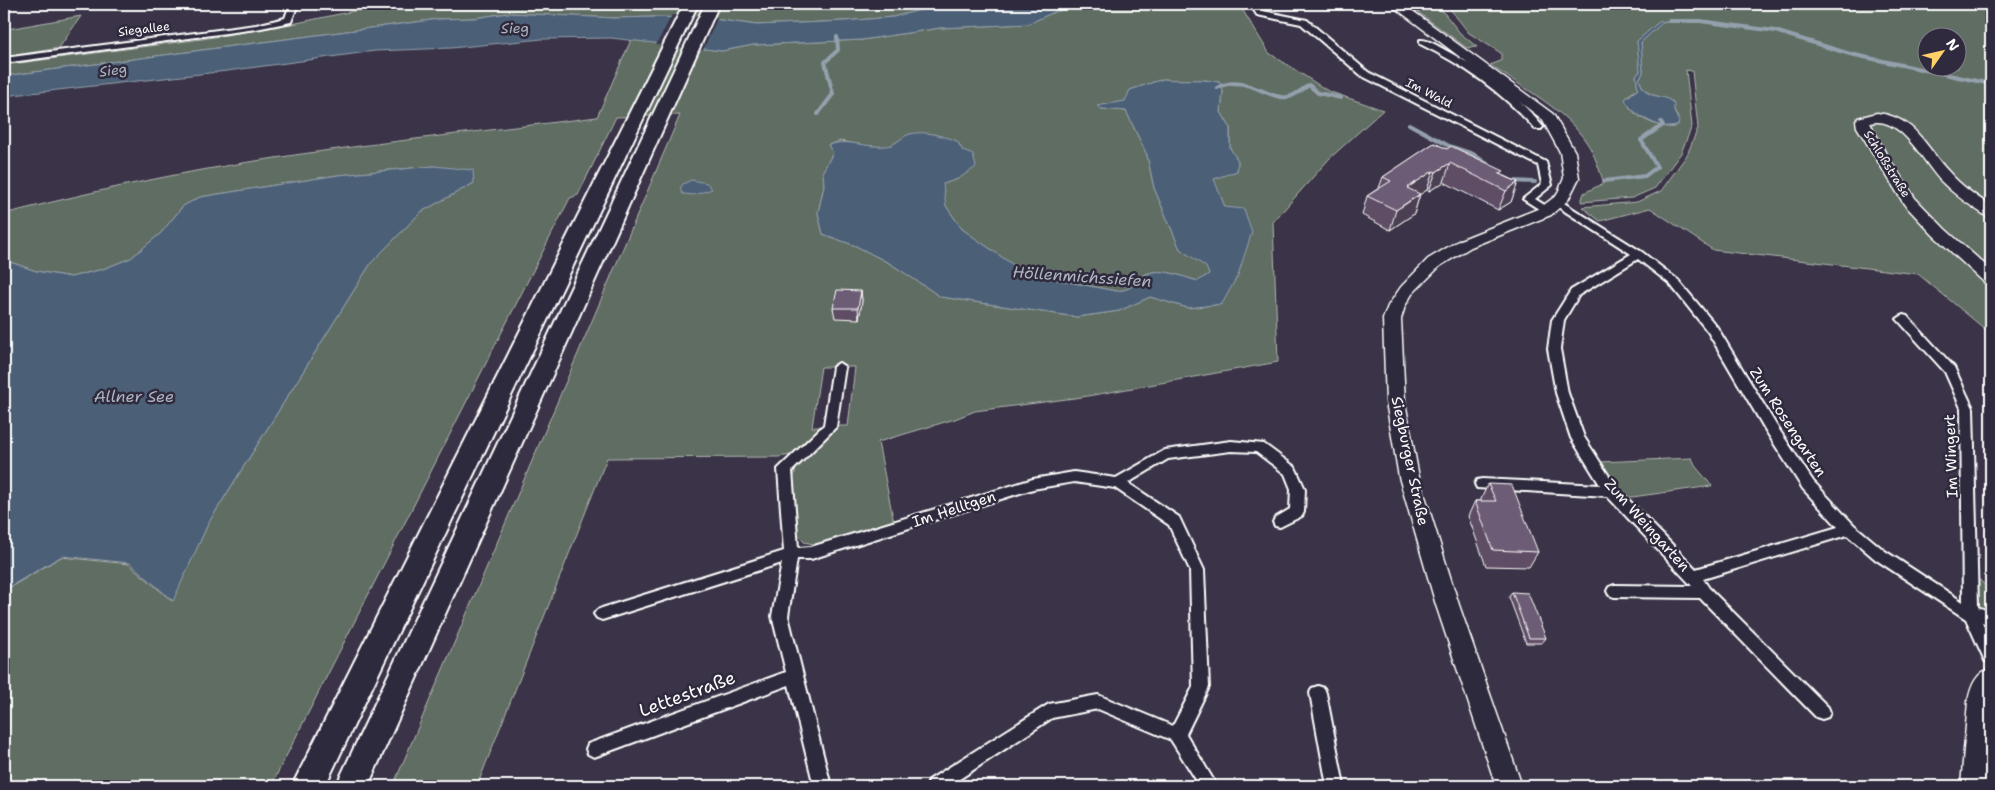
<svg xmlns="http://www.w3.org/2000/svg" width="1995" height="790" font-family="'Shantell Sans',sans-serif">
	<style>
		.green { fill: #616d62; stroke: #b0b6b0; fill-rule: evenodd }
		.water { fill: #4c6077; stroke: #94a0ad }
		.pier { fill: #3b3448 }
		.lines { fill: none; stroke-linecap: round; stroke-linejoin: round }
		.stream { stroke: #94a0ad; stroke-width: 4 }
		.minor-casing { stroke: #fff; stroke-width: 4 }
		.secondary-casing { stroke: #fff; stroke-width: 3 }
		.motorway-casing { stroke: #fff; stroke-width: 4 }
		.minor { fill: #2f2a3d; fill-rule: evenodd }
		.secondary { fill: #2f2a3d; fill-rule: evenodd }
		.motorway { fill: #2f2a3d; fill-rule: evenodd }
		.wall { fill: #5e4e65; stroke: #fff }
		.shaded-wall { fill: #4c4052; stroke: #fff }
		.building { fill: #6d5b75; stroke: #fff }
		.labels { text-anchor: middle; stroke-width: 5; stroke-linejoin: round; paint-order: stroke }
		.far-street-label { font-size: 12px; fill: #fff; stroke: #2f2a3d }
		.far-water-label { font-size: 14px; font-style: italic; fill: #aeb7c2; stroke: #2f2a3d }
		.street-label { font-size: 15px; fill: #fff; stroke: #2f2a3d }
		.water-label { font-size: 16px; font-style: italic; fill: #aeb7c2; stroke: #2f2a3d }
		.near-street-label { font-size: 18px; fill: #fff; stroke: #2f2a3d }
	</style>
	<rect width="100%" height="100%" fill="#3b3448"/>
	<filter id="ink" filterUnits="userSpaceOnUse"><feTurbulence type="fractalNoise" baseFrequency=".02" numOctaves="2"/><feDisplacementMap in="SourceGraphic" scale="10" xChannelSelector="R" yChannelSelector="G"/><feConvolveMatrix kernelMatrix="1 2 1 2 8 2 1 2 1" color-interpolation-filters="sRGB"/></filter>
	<g filter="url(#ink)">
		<path class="green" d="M 387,4 L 979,4 L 920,10 L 893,17 L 844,21 L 757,25 L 713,19 L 657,17 L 615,18 L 508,13 L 474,18 L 439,19 L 4,76 L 4,65 L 202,39 L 292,24 Z
			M 1086,4 L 1239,4 L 1269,53 L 1328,91 L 1383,110 L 1329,159 L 1273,222 L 1278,362 L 1082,397 L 975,411 L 955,419 L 878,442 L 894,523 L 819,545 L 804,542 L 796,532 L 793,479 L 796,469 L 805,453 L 778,457 L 607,458 L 477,786 L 393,786 L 680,115 L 616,117 L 578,195 L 570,198 L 271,786 L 4,786 L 4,591 L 61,557 L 129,564 L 172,601 L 209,522 L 371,263 L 421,212 L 474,183 L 434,166 L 338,175 L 200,197 L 183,206 L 161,233 L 131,258 L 103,269 L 71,277 L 36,271 L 10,262 L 4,258 L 4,214 C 67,198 131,183 196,171 C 329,147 463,134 597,117 L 631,40 L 722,51 L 753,45 L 862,40 L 940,28 L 1028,24 L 1054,12 ZM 1163,79 C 1182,81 1200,78 1219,82 L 1223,91 L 1221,112 L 1230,127 L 1230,148 L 1238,161 L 1237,171 L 1213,179 L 1225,207 L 1221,304 L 1188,308 L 1150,297 L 1119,311 L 1077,317 L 941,297 L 891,264 L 856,246 L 823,234 L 818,213 L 824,186 L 823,171 L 833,153 L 828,145 L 841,141 L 867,146 L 888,147 L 910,134 L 957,141 L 963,151 L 958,179 L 942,184 L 946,206 L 962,229 L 1026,274 L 1116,291 C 1139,289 1131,281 1146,274 C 1161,267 1183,277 1198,281 L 1209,274 L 1207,267 L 1180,249 L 1154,188 L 1147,155 L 1126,111 L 1102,109 L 1098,106 L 1126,101 L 1130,90 ZM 821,367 L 835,367 L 826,427 L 812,427 ZM 841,367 L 855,367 L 848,426 L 833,426 Z
			M 1407,4 L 1437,4 L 1460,33 L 1477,47 L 1467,48 Z
			M 1446,4 L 1991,4 L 1991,334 L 1918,274 L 1713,250 L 1650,208 L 1600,221 L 1582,207 L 1637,202 L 1661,191 L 1687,155 L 1698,128 L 1692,71 L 1686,70 L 1692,126 L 1681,153 L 1655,188 L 1632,198 L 1581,202 L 1584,193 L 1604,183 C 1599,169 1595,155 1587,143 C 1565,109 1523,88 1490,65 L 1501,61 L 1501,53 L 1469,33 ZM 1674,21 L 1662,23 L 1641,42 L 1643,73 L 1639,79 C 1646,99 1657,93 1673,102 L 1674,111 L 1678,118 L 1675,127 C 1662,129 1638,119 1630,108 C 1628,105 1628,99 1627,96 L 1638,89 L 1636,75 L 1640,72 L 1637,41 L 1659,22 ZM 1928,38 L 1958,38 L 1958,68 L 1928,68 Z
			M 81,16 L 59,48 L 4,57 L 4,32 L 8,29 Z
			M 1692,458 L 1696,467 L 1712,486 L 1625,498 L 1600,462 Z
			M 1976,577 L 1991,590 L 1991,638 L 1980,613 Z"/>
		<path class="water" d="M 979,4 L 1084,4 L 1054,12 L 1028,24 L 940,28 L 862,40 L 753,45 L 722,51 L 611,38 L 542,39 L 451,48 L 375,51 L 227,71 L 4,96 L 4,76 L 439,19 L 474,18 L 508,13 L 615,18 L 657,17 L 713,19 L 757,25 L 844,21 L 893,17 L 920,10 Z
			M 1672,20 L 1674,21 L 1662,23 L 1641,42 L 1643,73 L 1639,79 C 1647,104 1661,90 1674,104 L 1674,111 L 1679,122 L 1678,125 C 1664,133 1629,113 1625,99 L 1638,89 L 1636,75 L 1640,72 L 1637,41 L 1659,22 Z
			M 1163,79 C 1182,81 1200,78 1219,82 L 1223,91 L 1221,112 L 1230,127 L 1230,148 L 1238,161 L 1237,171 L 1214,179 L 1225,207 L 1244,209 L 1252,232 L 1238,275 L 1222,304 L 1188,308 L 1150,297 L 1119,311 L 1077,317 L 941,297 L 891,264 L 856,246 L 823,234 L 818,213 L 824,186 L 823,171 L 833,153 L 828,145 C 850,138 863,148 886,146 C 895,146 902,136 910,134 C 925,130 943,136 957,141 L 963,151 L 973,155 L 976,167 L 958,179 L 943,184 L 946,206 L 962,229 L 1026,274 L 1116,291 C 1139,289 1131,281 1147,274 C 1162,267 1182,277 1198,281 L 1209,274 L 1206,267 L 1180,249 L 1154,188 L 1147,155 L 1126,111 L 1102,109 L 1097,106 L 1125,101 L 1130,90 Z
			M 434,166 L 473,170 L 474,183 L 421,212 L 371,263 L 209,522 L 173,601 L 130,563 L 62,556 L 4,590 L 4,258 L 10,262 L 36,271 L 71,277 L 103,269 L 131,258 L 161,233 L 183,206 L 200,197 L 338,175 Z
			M 691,180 L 707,183 L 712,189 L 694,195 L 683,194 L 680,189 L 683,184 Z"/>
		<path class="pier" d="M 672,15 L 718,17 L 703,50 L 656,45 Z"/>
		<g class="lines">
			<path class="stream" d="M 1669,21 L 1700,21 L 1775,31 L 1850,54 L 1991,84
				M 1217,88 C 1244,72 1269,101 1289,97 C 1296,95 1303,89 1309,85 L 1318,93 L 1341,98
				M 818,114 L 833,94 L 825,62 L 838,50 L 837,37
				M 1409,124 L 1449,146 L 1473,154 L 1487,164
				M 1511,181 L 1535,182
				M 1604,181 L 1645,176 L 1657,167 L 1641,140 L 1663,125 L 1661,122"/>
			<defs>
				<path id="minor" d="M 4,4 L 11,4 L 7,12 L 4,12 Z
					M 290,4 L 298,4 L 291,22 L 256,29 L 4,63 L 4,58 L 256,25 L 285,18 Z
					M 1250,4 L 1258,4 L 1263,11 L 1307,20 L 1368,72 L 1546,162 L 1552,185 L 1535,199 L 1554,211 L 1553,213 L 1545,213 L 1523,199 L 1542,184 L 1538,165 L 1362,76 L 1301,24 L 1257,15 Z
					M 1420,40 C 1428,39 1438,46 1445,50 C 1482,69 1517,94 1543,127 L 1541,129 L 1535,129 C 1502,92 1464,65 1420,44 Z
					M 1559,200 L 1642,252 L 1678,280 L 1717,327 L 1776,425 L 1813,481 L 1854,525 L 1885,551 L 1963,602 L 1961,408 L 1945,372 L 1897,319 L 1903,315 L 1907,316 L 1954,367 L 1973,408 L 1978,607 L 1991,612 L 1991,625 L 1982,622 L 1991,641 L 1991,663 L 1985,661 L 1966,619 L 1875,559 L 1847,535 L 1703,579 L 1709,588 L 1828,707 L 1830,712 L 1828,717 L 1822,719 L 1816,717 L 1700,598 L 1614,597 L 1609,595 L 1607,591 L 1609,587 L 1614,585 L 1692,586 L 1607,496 L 1477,488 L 1475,484 L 1477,480 L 1482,479 L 1600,485 L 1571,438 L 1556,393 L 1548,349 L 1552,320 L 1571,290 L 1631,254 L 1555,205 L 1555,201 ZM 1638,259 L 1670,284 L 1708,332 L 1766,431 L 1803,489 L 1838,527 L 1696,569 L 1616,487 L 1584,437 L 1568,393 L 1560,349 L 1564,320 L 1579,295 Z
					M 839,363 L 845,367 L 836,427 L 792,471 L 798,548 L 811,547 L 1033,479 L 1074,472 L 1116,478 L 1165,450 L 1231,441 L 1264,444 L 1295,467 L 1305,489 L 1304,512 L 1302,516 L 1280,527 L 1275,526 L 1273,522 L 1275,518 L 1290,509 L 1291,489 L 1285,474 L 1256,452 L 1231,451 L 1168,459 L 1128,483 L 1179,517 L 1204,570 L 1209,687 L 1186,734 L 1217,786 L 1200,786 L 1171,740 L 1098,709 L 1052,718 L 949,786 L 927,786 L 929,780 L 1049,704 L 1098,695 L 1173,726 L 1193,687 L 1190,570 L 1169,525 L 1115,488 L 1074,482 L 1033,489 L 811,559 L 797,559 L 788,616 L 831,786 L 814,786 L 789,685 L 594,757 L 588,754 L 586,749 L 588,744 L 786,672 L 772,616 L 782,563 L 602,620 L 597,618 L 594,614 L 597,610 L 602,608 L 784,551 L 778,469 L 824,425 L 833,367 Z
					M 1318,686 L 1324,688 L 1326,693 L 1344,786 L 1327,786 L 1310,693 L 1312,688 Z"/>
				<path id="secondary" d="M 1390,4 L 1403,4 L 1553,114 L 1575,152 L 1579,178 L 1568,200 L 1551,215 L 1471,247 L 1440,266 L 1412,294 L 1405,306 L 1401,319 L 1405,402 L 1419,477 L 1459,605 L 1522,786 L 1496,786 L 1436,605 L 1399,477 L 1386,402 L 1383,319 L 1388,306 L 1401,287 L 1428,259 L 1460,240 L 1540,208 L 1557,195 L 1564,178 L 1560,152 L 1542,119 Z
					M 1877,113 C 1916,117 1925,147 1949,172 C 1961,186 1976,196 1991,206 L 1991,218 L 1986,216 C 1971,206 1956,196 1943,183 C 1924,165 1902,114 1870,123 L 1886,154 L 1915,198 L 1945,229 L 1991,270 L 1991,284 L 1985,283 L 1933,235 L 1904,204 L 1857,127 L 1856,121 L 1858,118 Z
					M 1991,668 L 1991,715 L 1987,786 L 1961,786 L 1968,701 C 1971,686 1976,673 1991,668 Z"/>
				<path id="motorway" d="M 684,4 L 698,4 L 325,786 L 292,786 Z
					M 705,4 L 719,4 L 368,786 L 336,786 Z"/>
			</defs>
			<use href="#minor" class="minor-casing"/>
			<use href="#secondary" class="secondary-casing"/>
			<use href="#motorway" class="motorway-casing"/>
			<use href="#minor" class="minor"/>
			<use href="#secondary" class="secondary"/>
			<use href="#motorway" class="motorway"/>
		</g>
		<path class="wall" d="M 1434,143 L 1518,182 L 1511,202 L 1498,210 L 1444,182 L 1429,191 L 1427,190 L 1420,194 L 1414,214 L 1390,230 L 1362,215 L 1367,196 L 1379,188 L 1383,177 Z
			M 861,291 L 862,301 L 859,319 L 835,318 L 833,308 Z
			M 1488,484 L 1538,552 L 1529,567 L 1486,566 L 1468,516 L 1475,501 L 1481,501 L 1481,499 Z
			M 1512,592 L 1546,638 L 1542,643 L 1526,643 L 1509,597 Z"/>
		<path class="shaded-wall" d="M 1450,163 L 1444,182 L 1429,191 L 1436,172 Z
			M 1433,171 L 1427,190 L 1401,207 L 1407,188 Z
			M 1518,182 L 1511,202 L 1498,210 L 1506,191 Z
			M 1420,194 L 1414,214 L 1390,230 L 1396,210 Z
			M 861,291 L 862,301 L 859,319 L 858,308 Z"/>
		<path class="building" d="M 1434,143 L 1447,149 L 1451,146 L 1504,171 L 1499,174 L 1518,182 L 1506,191 L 1450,163 L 1436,172 L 1433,171 L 1407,188 L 1420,194 L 1396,210 L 1367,196 L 1391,181 L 1383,177 Z
			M 837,290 L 861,291 L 858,308 L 833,308 Z
			M 1488,484 L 1512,485 L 1538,552 L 1493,550 L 1475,501 L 1496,501 Z
			M 1512,592 L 1528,593 L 1546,638 L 1529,638 Z"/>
	</g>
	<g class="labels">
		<g class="far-street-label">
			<text transform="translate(144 29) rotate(-7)" y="4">Siegallee</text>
			<text transform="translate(1429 93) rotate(27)" y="4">Im Wald</text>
			<text transform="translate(1887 164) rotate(58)" y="4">Schloßstraße</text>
		</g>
		<g class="far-water-label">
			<text transform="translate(515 28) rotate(-1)" y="5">Sieg</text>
			<text transform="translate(113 70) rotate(-7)" y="5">Sieg</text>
		</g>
		<g class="street-label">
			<text transform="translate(1788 422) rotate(57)" y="5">Zum Rosengarten</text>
			<text transform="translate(1951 456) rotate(-92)" y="5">Im Wingert</text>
			<text transform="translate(1410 461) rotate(78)" y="5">Siegburger Straße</text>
			<text transform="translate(954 509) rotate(-18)" y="5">Im Helltgen</text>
			<text transform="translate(1647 525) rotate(48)" y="5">Zum Weingarten</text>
		</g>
		<g class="water-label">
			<text transform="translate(1082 276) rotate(4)" y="6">Höllenmichssiefen</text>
			<text x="134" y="402">Allner See</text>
		</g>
		<g class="near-street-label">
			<text transform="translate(687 694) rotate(-20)" y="6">Lettestraße</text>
		</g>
	</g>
	<rect width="1995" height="790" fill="none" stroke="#2f2a3d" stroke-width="20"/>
	<rect x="10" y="10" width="1975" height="770" fill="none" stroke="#fff" stroke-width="2" filter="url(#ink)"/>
	<g transform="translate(1942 52) rotate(56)"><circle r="24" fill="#2f2a3d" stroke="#827f8b"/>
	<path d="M0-4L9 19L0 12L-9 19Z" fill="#ffd166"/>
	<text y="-8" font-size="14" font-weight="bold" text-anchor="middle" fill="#ffffff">N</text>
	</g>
</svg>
